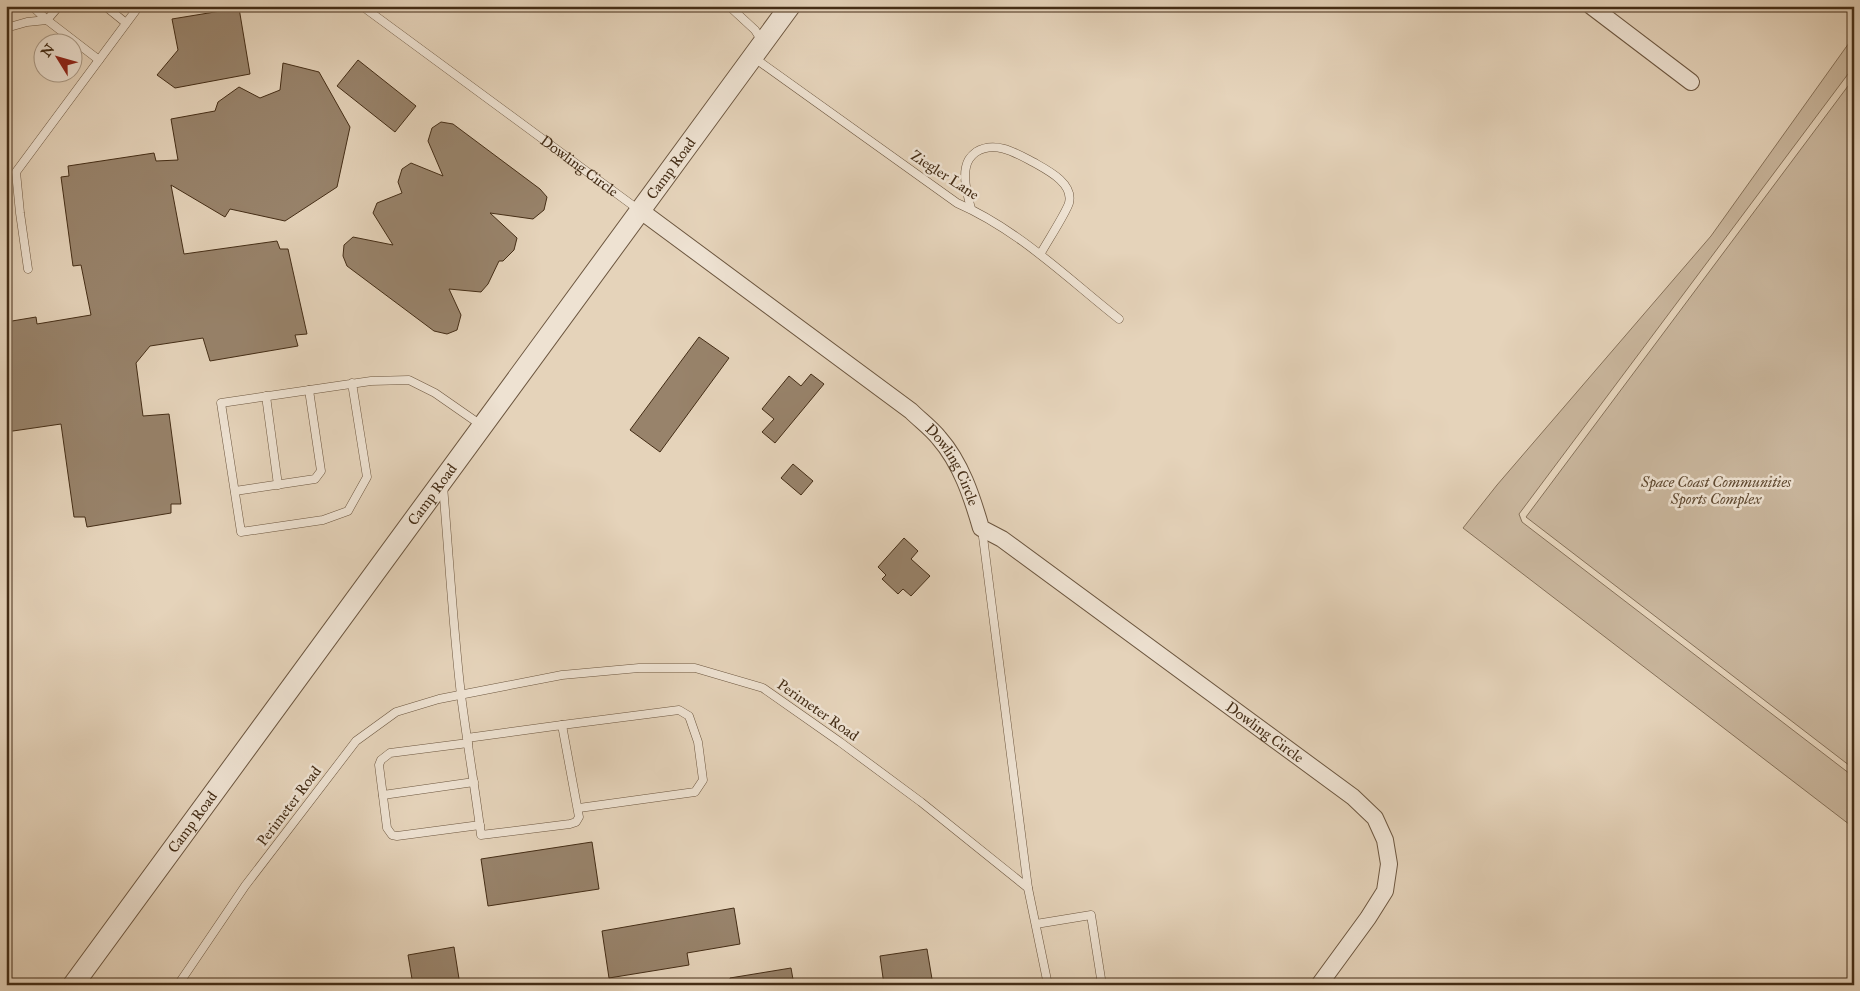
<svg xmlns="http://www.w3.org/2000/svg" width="1860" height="991" font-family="'IM FELL Great Primer',serif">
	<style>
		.green { fill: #cab79e; stroke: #87725a }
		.building { fill: #98836b; stroke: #442d16 }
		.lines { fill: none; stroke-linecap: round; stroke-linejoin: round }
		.service-casing { stroke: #6c563f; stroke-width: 9 }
		.minor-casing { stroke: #6c563f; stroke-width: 18 }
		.tertiary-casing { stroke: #6c563f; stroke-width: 22 }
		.service { stroke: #eee2d2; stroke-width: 8 }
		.minor { stroke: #eee2d2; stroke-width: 16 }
		.tertiary { stroke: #eee2d2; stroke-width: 20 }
		.labels { text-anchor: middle; stroke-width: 5; stroke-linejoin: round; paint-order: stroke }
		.street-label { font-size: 15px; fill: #442d16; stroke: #eee2d2 }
		.park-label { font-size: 15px; font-style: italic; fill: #5f4931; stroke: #eee2d2 }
	</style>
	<rect width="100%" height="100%" fill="#e5d3ba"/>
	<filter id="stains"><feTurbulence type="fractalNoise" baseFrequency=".004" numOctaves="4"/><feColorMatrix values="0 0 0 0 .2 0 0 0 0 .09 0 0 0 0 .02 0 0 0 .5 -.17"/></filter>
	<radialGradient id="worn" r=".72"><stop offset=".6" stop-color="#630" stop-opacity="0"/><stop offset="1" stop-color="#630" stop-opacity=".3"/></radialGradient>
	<path class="green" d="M 1854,36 L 1854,66 L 1519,514 L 1522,522 L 1854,777 L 1854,828 L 1463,528 L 1497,485 L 1711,236 Z
		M 1854,78 L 1854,769 L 1526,517 Z"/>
	<path class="building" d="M 239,8 L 250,74 L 175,88 L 157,75 L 178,50 L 172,19 Z
		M 358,60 L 416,106 L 395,132 L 337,86 Z
		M 283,63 L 319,72 L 350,127 L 337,187 L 285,221 L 230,209 L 225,217 L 171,185 L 184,254 L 277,241 L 280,249 L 288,249 L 307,334 L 295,335 L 298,346 L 210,361 L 203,338 L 150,346 L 136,363 L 143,416 L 169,414 L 181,504 L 171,504 L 171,513 L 87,527 L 85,517 L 74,517 L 61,424 L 6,432 L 6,322 L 36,317 L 37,324 L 91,315 L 81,265 L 73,266 L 61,177 L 69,176 L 68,166 L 154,153 L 156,161 L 178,160 L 171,119 L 215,111 L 218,102 L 239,87 L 260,98 L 280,90 Z
		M 441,122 L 453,124 L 540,189 L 547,197 L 544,210 L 533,219 L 490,213 L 517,238 L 514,250 L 503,261 L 499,261 L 488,284 L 481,292 L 449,289 L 461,315 L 457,330 L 447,334 L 434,331 L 347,266 L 343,256 L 344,245 L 353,237 L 393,245 L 373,213 L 377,203 L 402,193 L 398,182 L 402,169 L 411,163 L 443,176 L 428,141 L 432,128 Z
		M 699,337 L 729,358 L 660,452 L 630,430 Z
		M 811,374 L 824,384 L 775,443 L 762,432 L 774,419 L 762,409 L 789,376 L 801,386 Z
		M 793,464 L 813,481 L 801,495 L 781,478 Z
		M 904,538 L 918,551 L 911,559 L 930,576 L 911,596 L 903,589 L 898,594 L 882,579 L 886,575 L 878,567 Z
		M 592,842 L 599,889 L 488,906 L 481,859 Z
		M 734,908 L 740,944 L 687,953 L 689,965 L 609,978 L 602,931 Z
		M 454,947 L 460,985 L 413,985 L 408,955 Z
		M 927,949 L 933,985 L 884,985 L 880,956 Z
		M 791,968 L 794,985 L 730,985 L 730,978 Z"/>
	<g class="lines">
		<defs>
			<g id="service">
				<path d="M 32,6 L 47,20 L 59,6"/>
				<path d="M 105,6 L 126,23"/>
				<path id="s1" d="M 362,6 L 639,210"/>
				<path d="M 729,6 L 755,30 L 762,41"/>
				<path d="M 6,28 L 27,22 L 47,20 L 99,60"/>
				<path d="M 753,57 L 957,203 C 1019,230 1067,278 1119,319"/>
				<path d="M 971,209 C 968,196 963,180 966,167 C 967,161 972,155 976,152 C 995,140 1016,153 1033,162 C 1047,170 1074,183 1069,203 C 1066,213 1047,242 1041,253"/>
				<path d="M 28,269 L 20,213 L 16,172 L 139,6"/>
				<path d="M 352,383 L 367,477 L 348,511 L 323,520 L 241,532 L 221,403 L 371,381 L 409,380 L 435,393 L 481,425"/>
				<path d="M 266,396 L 278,485"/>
				<path d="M 443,486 C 449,556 453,626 461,695 C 467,742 475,788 481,835 L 570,824 L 576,822 L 579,817 L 562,725 L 467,738"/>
				<path d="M 235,491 L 315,479 L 321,471 L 309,390"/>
				<path d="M 982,529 L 1028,888 L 1048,985"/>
				<path d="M 562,725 L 679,710 L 689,716 L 698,742 L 703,780 L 695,792 L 579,808"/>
				<path d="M 468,743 L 390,753 L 381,760 L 379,765 L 387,828 L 392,835 L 397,836 L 480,825"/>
				<path d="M 383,795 L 474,782"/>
				<path d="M 1036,924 L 1091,915 L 1102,985"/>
				<path d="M 178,985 L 245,886 L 356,741 L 396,712 L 439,699 L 562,675 L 639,668 L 695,668 L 763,688 L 840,742 L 921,802 L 1028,888"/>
			</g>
			<g id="minor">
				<path d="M 1591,6 L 1691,82"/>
				<path id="s2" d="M 641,211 L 911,411 C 920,420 931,428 939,438 C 961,463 972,497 981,528 L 1002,539 L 1353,797 L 1375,818 L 1385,840 L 1389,864 L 1385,891 L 1368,918 L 1319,985"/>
			</g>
			<g id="tertiary">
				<path id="s3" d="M 73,985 L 790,6"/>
			</g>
		</defs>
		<use href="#service" class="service-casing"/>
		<use href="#minor" class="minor-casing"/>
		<use href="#tertiary" class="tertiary-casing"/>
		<use href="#service" class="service"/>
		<use href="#minor" class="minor"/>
		<use href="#tertiary" class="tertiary"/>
	</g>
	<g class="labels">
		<g class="street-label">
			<text dy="5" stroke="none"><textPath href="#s1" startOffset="270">Dowling Circle</textPath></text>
			<text dy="5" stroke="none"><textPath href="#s3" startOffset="1012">Camp Road</textPath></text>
			<text transform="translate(945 175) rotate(33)" y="5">Ziegler Lane</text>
			<text dy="5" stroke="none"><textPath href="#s2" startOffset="405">Dowling Circle</textPath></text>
			<text dy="5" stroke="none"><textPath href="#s3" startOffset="608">Camp Road</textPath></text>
			<text transform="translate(818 710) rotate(35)" y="5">Perimeter Road</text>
			<text dy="5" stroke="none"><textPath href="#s2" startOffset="825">Dowling Circle</textPath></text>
			<text transform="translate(289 806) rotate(-53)" y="5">Perimeter Road</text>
			<text dy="5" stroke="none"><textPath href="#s3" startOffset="202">Camp Road</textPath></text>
		</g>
		<g class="park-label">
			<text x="1716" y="487">Space Coast Communities<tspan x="1716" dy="17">Sports Complex</tspan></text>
		</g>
	</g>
	<rect width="1860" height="991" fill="none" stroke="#e5d3ba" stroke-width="25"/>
	<rect x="8" y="8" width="1845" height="976" fill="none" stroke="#442d16" stroke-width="2.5"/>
	<rect x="12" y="12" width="1835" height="966" fill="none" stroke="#442d16"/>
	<g transform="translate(58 58) rotate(307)"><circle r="24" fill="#eee2d2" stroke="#aa9a87"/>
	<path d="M0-4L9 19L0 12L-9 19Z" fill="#8f2418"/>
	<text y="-8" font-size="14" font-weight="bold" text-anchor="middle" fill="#442d16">N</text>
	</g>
	<rect width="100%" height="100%" filter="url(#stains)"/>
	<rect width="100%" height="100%" fill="url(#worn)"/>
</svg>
